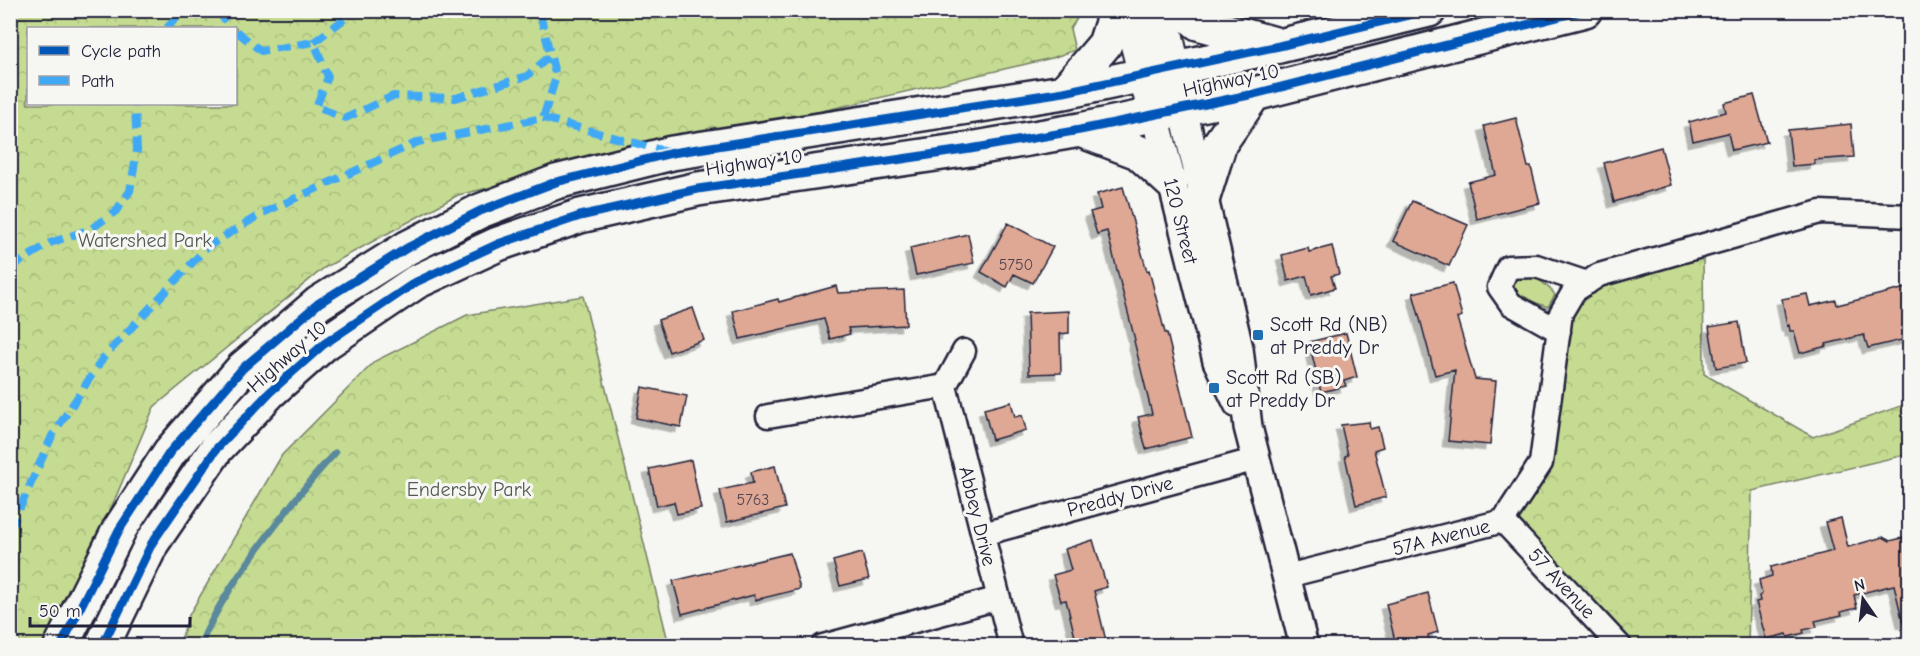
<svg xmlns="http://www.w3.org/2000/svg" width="1920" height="656" font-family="'Comic Neue',sans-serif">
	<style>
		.grass { fill: #c5db91; stroke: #747e66; stroke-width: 1.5 }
		.forest { fill: url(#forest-crowns); stroke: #747e66; stroke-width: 1.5; fill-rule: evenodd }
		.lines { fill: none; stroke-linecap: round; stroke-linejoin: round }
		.stream { stroke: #5a899d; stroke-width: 7 }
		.building { fill: #dea894; stroke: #22223b; stroke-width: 1.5; filter: url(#shadow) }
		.minor-casing { stroke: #22223b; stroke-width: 27 }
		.tertiary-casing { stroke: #22223b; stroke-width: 32 }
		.secondary-casing { stroke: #22223b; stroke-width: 36 }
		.trunk-casing { stroke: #22223b; stroke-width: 38 }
		.minor { stroke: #f6f6f2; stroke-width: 22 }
		.tertiary { stroke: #f6f6f2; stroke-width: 27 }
		.secondary { stroke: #f6f6f2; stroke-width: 32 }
		.trunk { stroke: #f6f6f2; stroke-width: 33 }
		.quiet { stroke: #3fa9f5; stroke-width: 8; stroke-dasharray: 15 8; stroke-linecap: butt }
		.cycleway-casing { stroke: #f6f6f2; stroke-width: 13 }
		.cycleway { stroke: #0057b8; stroke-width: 9 }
		.poi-dot { fill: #1f6fb2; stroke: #f6f6f2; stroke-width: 2 }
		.labels { text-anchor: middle; stroke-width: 6; stroke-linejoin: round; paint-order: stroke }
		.number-label { font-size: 16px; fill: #514451 }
		.street-label { font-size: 20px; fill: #22223b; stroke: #f6f6f2 }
		.park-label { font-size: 20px; fill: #535a55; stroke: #f6f6f2 }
		.poi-label { font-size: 20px; fill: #22223b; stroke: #f6f6f2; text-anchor: start }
	</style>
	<defs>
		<pattern id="forest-crowns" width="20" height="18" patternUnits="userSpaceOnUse" patternTransform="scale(1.5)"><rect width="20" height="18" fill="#c5db91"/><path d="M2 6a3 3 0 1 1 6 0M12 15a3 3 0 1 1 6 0" fill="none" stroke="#a9bc7e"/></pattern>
		<filter id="shadow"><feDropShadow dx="-5.5" dy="5.5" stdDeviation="0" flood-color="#0004"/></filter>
	</defs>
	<rect width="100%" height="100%" fill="#f6f6f2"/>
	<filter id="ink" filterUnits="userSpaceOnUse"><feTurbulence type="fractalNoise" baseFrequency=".0167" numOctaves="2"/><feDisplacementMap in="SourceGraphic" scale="12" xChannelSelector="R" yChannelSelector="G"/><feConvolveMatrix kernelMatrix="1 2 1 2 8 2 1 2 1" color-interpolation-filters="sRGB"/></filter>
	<g filter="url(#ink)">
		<path class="grass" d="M 1530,274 C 1539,280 1550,286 1555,295 L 1548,307 L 1515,295 L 1511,283 L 1516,276 Z"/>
		<path class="forest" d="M 1094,10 L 1095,15 L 1078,17 L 1070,29 L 1075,50 L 1052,58 L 458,195 L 324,268 L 154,407 L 53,645 L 11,646 L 10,11 ZM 28,28 L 236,28 L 236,104 L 28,104 Z
			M 1703,253 L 1704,374 L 1813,437 L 1909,403 L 1909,454 L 1752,491 L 1748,645 L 1630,645 L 1513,521 L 1547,468 L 1567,318 L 1581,298 L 1604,284 Z
			M 583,296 L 669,645 L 179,645 L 189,615 L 282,455 L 375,361 L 467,315 Z"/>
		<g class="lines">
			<path class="stream" d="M 200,646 C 216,606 243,569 268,535 C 290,507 310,479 335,453"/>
		</g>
		<path class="building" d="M 1754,95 L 1767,142 L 1732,150 L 1728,133 L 1693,141 L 1689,122 L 1726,112 L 1724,103 Z
			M 1516,118 L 1528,167 L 1531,167 L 1540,203 L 1477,219 L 1468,182 L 1496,175 L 1484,126 Z
			M 1851,124 L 1854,157 L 1814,160 L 1815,164 L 1792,166 L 1788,130 Z
			M 1661,147 L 1671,185 L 1614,202 L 1604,163 Z
			M 1123,187 L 1147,271 L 1149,270 L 1165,333 L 1167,333 L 1192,437 L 1146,449 L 1138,417 L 1152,414 L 1134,341 L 1135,340 L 1107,231 L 1097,234 L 1090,212 L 1101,209 L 1097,194 Z
			M 1412,201 L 1468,225 L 1449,266 L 1393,241 Z
			M 1008,223 L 1053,247 L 1033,283 L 1014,274 L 1007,287 L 981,272 Z
			M 968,234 L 974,263 L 916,275 L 910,248 Z
			M 1332,246 L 1339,274 L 1331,276 L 1335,288 L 1311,295 L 1306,276 L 1288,281 L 1282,255 L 1308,248 L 1309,252 Z
			M 1453,283 L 1462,316 L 1457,318 L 1475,379 L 1496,381 L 1490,445 L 1448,441 L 1455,370 L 1435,375 L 1413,293 Z
			M 836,286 L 838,293 L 904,290 L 906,325 L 848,328 L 850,334 L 830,339 L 824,319 L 740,339 L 733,311 L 778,299 L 779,302 Z
			M 1910,287 L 1910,338 L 1868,348 L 1864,335 L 1826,344 L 1827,346 L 1800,353 L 1794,331 L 1790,331 L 1789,325 L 1787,326 L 1782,299 L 1807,294 L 1810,306 L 1836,300 L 1837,305 Z
			M 693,308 L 704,340 L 669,352 L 658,320 Z
			M 1069,311 L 1069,333 L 1060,334 L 1061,373 L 1029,374 L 1027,313 Z
			M 1739,322 L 1746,363 L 1716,368 L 1709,327 Z
			M 1346,333 L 1357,377 L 1344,381 L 1346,386 L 1321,392 L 1309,342 Z
			M 642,387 L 687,396 L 681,427 L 636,418 Z
			M 1011,402 L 1015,417 L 1022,415 L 1026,430 L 992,440 L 984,409 Z
			M 1369,422 L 1370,429 L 1378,427 L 1383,447 L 1374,450 L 1386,497 L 1356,505 L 1345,456 L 1348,455 L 1341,425 Z
			M 691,460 L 701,509 L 677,514 L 674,502 L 657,506 L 649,469 Z
			M 775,466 L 785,508 L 727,522 L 720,490 L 753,483 L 751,472 Z
			M 1841,518 L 1848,547 L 1883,537 L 1890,541 L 1910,536 L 1910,622 L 1903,623 L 1894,585 L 1854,595 L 1857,608 L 1841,612 L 1842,615 L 1815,621 L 1817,627 L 1803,630 L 1804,633 L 1788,637 L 1787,634 L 1766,639 L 1756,602 L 1760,601 L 1759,596 L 1762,594 L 1759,580 L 1772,576 L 1771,567 L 1833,551 L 1825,522 Z
			M 1093,540 L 1107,587 L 1094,591 L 1107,645 L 1077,645 L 1066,600 L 1061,601 L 1053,575 L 1071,570 L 1065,549 Z
			M 790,553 L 800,589 L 755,600 L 754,595 L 682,614 L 673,581 Z
			M 862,553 L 869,579 L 840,586 L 833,561 Z
			M 1428,593 L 1438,632 L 1428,635 L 1430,645 L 1396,645 L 1386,604 Z"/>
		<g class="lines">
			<defs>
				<path id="minor" d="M 1559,331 L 1511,304 L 1499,287 L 1508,267 L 1536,266 L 1587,283
					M 945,386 L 964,351
					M 768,416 L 945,386 L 1011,646
					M 1503,521 L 1620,646
					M 983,534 L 1257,459
					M 1287,576 L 1503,521 L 1541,463 L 1561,313 L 1574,291 L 1599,275 L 1820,212 L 1910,216
					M 823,646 L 999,598"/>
				<path id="tertiary" d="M 1183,109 L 1239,348 L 1248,427 L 1304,646
					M 1155,115 L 1217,361 L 1238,404"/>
				<path id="secondary" d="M 1128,10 L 1155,115
					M 1161,10 L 1183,109"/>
				<path id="trunk" d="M 1183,10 L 1198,23 L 1275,44
					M 1064,92 L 1105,44 L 1116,10
					M 1080,130 L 1138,152 L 1171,182
					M 1203,197 L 1220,143 L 1254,94
					M 61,646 L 119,530 L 170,452 L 243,368 L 319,303 L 407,248 L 480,211 L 556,182 L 672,153 L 1064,92 L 1279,46 L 1429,10
					M 102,646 L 152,543 L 217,448 L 270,392 L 324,344 L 416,282 L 498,244 L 580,216 L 698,189 L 970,149 L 1080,130 L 1254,94 L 1585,10"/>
			</defs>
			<use href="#minor" class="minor-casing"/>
			<use href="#tertiary" class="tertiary-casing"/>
			<use href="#secondary" class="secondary-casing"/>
			<use href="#trunk" class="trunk-casing"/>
			<use href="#minor" class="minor"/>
			<use href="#tertiary" class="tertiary"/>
			<use href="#secondary" class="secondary"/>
			<use href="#trunk" class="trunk"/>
			<path class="quiet" d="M 216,10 L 232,28
				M 167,28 L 183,10
				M 236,31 L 261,51 L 314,42 L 328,77 L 316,107 L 346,118 L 393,96 L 456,98 L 527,76 L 551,55
				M 314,42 L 356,10
				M 543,118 L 668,152
				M 10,268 L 50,243 L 91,229 L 116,211 L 130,191 L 137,150 L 135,104
				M 10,530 L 52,436 L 103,358 L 207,247 L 261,214 L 418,142 L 543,118 L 556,77 L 539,10"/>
			<defs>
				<path id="cycleway" d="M 61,646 L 119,530 L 170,452 L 243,368 L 319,303 L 407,248 L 480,211 L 556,182 L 672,153 L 1064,92 L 1279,46 L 1429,10
					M 102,646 L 152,543 L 217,448 L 270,392 L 324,344 L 416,282 L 498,244 L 580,216 L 698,189 L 970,149 L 1080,130 L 1254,94 L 1585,10"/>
			</defs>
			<use href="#cycleway" class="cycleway-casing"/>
			<use href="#cycleway" class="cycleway"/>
		</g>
	</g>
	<g class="poi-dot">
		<rect x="1252" y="329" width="12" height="12" rx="3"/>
		<rect x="1208" y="382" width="12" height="12" rx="3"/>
	</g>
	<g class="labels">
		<g class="number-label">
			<text x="1016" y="270">5750</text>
			<text x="753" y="505">5763</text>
		</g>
		<g class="street-label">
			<text transform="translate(1231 80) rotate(-12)" y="7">Highway 10</text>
			<text transform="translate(754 162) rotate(-8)" y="7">Highway 10</text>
			<text transform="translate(1181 221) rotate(76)" y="7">120 Street</text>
			<text transform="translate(287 356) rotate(-41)" y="7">Highway 10</text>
			<text transform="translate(1120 496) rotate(-15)" y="7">Preddy Drive</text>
			<text transform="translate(978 516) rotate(76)" y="7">Abbey Drive</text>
			<text transform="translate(1441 537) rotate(-14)" y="7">57A Avenue</text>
			<text transform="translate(1562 583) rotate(47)" y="7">57 Avenue</text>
		</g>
		<g class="park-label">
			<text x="145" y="247">Watershed Park</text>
			<text x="469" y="496">Endersby Park</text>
		</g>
		<g class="poi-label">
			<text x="1270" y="331">Scott Rd (NB)<tspan x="1270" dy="23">at Preddy Dr</tspan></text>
			<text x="1226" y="384">Scott Rd (SB)<tspan x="1226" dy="23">at Preddy Dr</tspan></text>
		</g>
	</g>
	<rect width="1920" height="656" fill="none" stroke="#f6f6f2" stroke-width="36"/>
	<rect x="18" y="18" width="1884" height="620" fill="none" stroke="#22223b" stroke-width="2" filter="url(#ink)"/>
	<rect x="27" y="27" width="210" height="78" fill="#f6f6f2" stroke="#a1a1a9" stroke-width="1.5"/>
	<rect x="39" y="46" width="30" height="9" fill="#0057b8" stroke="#a1a1a9" stroke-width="1.5"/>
	<text x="81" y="57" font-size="18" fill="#22223b">Cycle path</text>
	<rect x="39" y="76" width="30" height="9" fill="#3fa9f5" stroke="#a1a1a9" stroke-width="1.5"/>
	<text x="81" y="87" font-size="18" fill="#22223b">Path</text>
	<g transform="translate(1863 599) rotate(346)" stroke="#f6f6f2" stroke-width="4.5" paint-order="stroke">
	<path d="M0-4.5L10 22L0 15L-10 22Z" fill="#22223b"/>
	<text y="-9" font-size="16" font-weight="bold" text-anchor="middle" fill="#22223b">N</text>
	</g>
	<path d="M30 617v9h160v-9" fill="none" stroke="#22223b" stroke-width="3"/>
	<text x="39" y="617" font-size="18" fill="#22223b" stroke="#f6f6f2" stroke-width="4.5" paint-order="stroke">50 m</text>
</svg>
